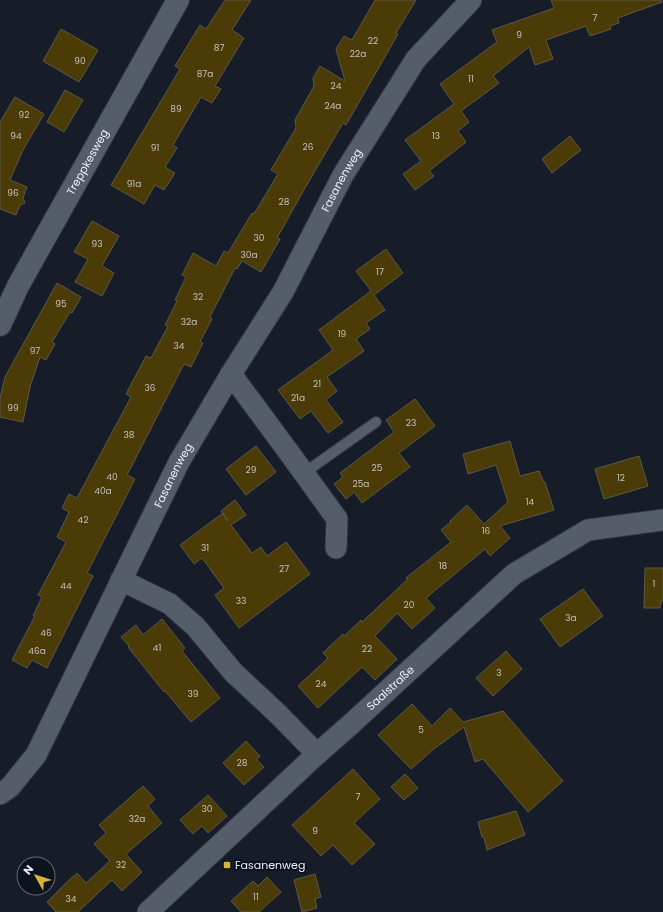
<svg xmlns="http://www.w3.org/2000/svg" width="663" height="912" font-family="Poppins,sans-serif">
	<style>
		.building { fill: #4a3b07; stroke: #5d5849 }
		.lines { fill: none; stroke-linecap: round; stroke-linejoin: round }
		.service-casing { stroke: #31353e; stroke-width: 12 }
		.minor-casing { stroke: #31353e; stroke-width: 23 }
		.tertiary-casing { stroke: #31353e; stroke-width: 24 }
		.service { stroke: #555d6b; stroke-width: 10 }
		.minor { stroke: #555d6b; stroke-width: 21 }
		.tertiary { stroke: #555d6b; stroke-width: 22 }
		.poi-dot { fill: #d9b334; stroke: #0d131e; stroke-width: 1.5 }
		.labels { text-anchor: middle; stroke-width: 4; stroke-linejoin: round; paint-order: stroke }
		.number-label { font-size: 9px; fill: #c3c2bc }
		.street-label { font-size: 11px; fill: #ebeff8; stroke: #0d131e }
		.poi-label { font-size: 11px; fill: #ebeff8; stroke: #0d131e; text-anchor: start }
	</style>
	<rect width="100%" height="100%" fill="#161c28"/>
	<path class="building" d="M 225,0 L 251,0 L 232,30 L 244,38 L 215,86 L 221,89 L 212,103 L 201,97 L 173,145 L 177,148 L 165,167 L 175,173 L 168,184 L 164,190 L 155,185 L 144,204 L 111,185 L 180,69 L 175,66 L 200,25 L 206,29 Z
		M 375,0 L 416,0 L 396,33 L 398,34 L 346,125 L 343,123 L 305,188 L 277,238 L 280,239 L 261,272 L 242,261 L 237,269 L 235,268 L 210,317 L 212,319 L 200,342 L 203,343 L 191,367 L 184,364 L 127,475 L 135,479 L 87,573 L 93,576 L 47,668 L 32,660 L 27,668 L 12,660 L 35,616 L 33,616 L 42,597 L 38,595 L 66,542 L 57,537 L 69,512 L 62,508 L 69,494 L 77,498 L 131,397 L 126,394 L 146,356 L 151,358 L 168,326 L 165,325 L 177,301 L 175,300 L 186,277 L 182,275 L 193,253 L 216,266 L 224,251 L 228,253 L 252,213 L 254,214 L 278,174 L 271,170 L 296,128 L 295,120 L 314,86 L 313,78 L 320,66 L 345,81 L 336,49 L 344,36 L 352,40 Z
		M 551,0 L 661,0 L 662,2 L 618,18 L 619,23 L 610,26 L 611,29 L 590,36 L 586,26 L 546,40 L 553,59 L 535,65 L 529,47 L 493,76 L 499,83 L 461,111 L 469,122 L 458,131 L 466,142 L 429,171 L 434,176 L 415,190 L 403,174 L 421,161 L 405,140 L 454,104 L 440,84 L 497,42 L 492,30 L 554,8 Z
		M 61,29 L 98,50 L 79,82 L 43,61 Z
		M 65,90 L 83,100 L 64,132 L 47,122 Z
		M 15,97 L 44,114 L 23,150 L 10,180 L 27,187 L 23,198 L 25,203 L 20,205 L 16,215 L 0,209 L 0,122 Z
		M 570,136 L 581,150 L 552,173 L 542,159 Z
		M 92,221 L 119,236 L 102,266 L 114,273 L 102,296 L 75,282 L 88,259 L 74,252 Z
		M 386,249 L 403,273 L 374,295 L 385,310 L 366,323 L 370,329 L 356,339 L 364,351 L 327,377 L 337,391 L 326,400 L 343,422 L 328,433 L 311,411 L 300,419 L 278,390 L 333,350 L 319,330 L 371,291 L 356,271 Z
		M 57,283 L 81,297 L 72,313 L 70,312 L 52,342 L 55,344 L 46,360 L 40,357 L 30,387 L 23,422 L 0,417 L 0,398 L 5,377 Z
		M 415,399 L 435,426 L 399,453 L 410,467 L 362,503 L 354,492 L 346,499 L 334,484 L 343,477 L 340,473 L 394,432 L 386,420 Z
		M 510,441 L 520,476 L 539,471 L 544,482 L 545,482 L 554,510 L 500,526 L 510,538 L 490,556 L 485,549 L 426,598 L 435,608 L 412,629 L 397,613 L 375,636 L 397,659 L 375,680 L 362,667 L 318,708 L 298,686 L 328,658 L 323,653 L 343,634 L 344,636 L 361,620 L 362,622 L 408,579 L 406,578 L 451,542 L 441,530 L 451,522 L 450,521 L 467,505 L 484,524 L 508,502 L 496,465 L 468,474 L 463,454 Z
		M 256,446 L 276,472 L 246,495 L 226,469 Z
		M 639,456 L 648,486 L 604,499 L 595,469 Z
		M 235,500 L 246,515 L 231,525 L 252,553 L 261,547 L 267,556 L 286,542 L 310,574 L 239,628 L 215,595 L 224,588 L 202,558 L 194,564 L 180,545 L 223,513 L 228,521 L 221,511 Z
		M 645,568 L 663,568 L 663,601 L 661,601 L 660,608 L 644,608 Z
		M 583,589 L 603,616 L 560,647 L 540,619 Z
		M 162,619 L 185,648 L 182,651 L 220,698 L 191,722 L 165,691 L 164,692 L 128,647 L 129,646 L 121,637 L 136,625 L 143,635 Z
		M 506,651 L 522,669 L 493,696 L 476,678 Z
		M 412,704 L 432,726 L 450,708 L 463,722 L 503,711 L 563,781 L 528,812 L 483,759 L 475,762 L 464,727 L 434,749 L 411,769 L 378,735 Z
		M 246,741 L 260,756 L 257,760 L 264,767 L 244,785 L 223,763 Z
		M 353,769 L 380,799 L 354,823 L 375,844 L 352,865 L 333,845 L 321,856 L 292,825 Z
		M 405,774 L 418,788 L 404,800 L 391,787 Z
		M 143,786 L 155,799 L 148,806 L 162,823 L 126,854 L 142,872 L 122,891 L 112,880 L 78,912 L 56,912 L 47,902 L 68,881 L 77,873 L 86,883 L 110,861 L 94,844 L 106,833 L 99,825 Z
		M 208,795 L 227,816 L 208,833 L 202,826 L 193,834 L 180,820 Z
		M 516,811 L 525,835 L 487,850 L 484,837 L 482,837 L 478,822 Z
		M 315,874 L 321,897 L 315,899 L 317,908 L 302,912 L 294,880 Z
		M 267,877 L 281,892 L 259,912 L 241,912 L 231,901 L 253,881 L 258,886 Z"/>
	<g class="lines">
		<defs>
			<path id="service" d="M 304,473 L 376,422"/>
			<g id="minor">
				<path d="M 231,374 L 293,458 L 337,519 L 336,548"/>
				<path d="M 121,580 L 170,604 L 181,614 L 195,626 L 233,672 L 279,715 L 317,754"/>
				<path id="s1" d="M 0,794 L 10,787 L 36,755 L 179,462 L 231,374 L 283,292 L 343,175 L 416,59 L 471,0"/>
				<path id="s2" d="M 148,912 L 317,754 L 350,725 L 514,574 L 588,530 L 663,520"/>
			</g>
			<g id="tertiary">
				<path id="s3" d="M 0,325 L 18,286 L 178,0"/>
			</g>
		</defs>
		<use href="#service" class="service-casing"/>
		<use href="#minor" class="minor-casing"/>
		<use href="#tertiary" class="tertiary-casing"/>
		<use href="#service" class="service"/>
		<use href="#minor" class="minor"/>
		<use href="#tertiary" class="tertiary"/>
	</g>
	<rect class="poi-dot" x="223" y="861" width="8" height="8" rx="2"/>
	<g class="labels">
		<g class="number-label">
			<text x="595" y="21">7</text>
			<text x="519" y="38">9</text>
			<text x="373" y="44">22</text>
			<text x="219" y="51">87</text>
			<text x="358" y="57">22a</text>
			<text x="80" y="64">90</text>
			<text x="205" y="77">87a</text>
			<text x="471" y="82">11</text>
			<text x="336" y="89">24</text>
			<text x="333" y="109">24a</text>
			<text x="176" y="112">89</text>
			<text x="24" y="118">92</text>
			<text x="16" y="139">94</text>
			<text x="436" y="139">13</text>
			<text x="308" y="150">26</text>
			<text x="155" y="151">91</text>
			<text x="134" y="187">91a</text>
			<text x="13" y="196">96</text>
			<text x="284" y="205">28</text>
			<text x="259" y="241">30</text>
			<text x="97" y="247">93</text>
			<text x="249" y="258">30a</text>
			<text x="380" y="275">17</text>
			<text x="198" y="300">32</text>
			<text x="61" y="307">95</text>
			<text x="189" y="325">32a</text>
			<text x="342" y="337">19</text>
			<text x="179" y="349">34</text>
			<text x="35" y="354">97</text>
			<text x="317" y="387">21</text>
			<text x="150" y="391">36</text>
			<text x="298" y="401">21a</text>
			<text x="13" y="411">99</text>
			<text x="411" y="426">23</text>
			<text x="129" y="438">38</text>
			<text x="377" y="471">25</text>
			<text x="251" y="473">29</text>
			<text x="112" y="480">40</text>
			<text x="621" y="481">12</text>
			<text x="361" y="487">25a</text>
			<text x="103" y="494">40a</text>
			<text x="530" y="505">14</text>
			<text x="83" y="523">42</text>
			<text x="486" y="534">16</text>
			<text x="205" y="551">31</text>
			<text x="443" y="569">18</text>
			<text x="284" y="572">27</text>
			<text x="654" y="587">1</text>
			<text x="66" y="589">44</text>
			<text x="241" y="604">33</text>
			<text x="409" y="608">20</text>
			<text x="571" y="621">3a</text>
			<text x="46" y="636">46</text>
			<text x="157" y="651">41</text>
			<text x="367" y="652">22</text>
			<text x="37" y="654">46a</text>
			<text x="499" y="676">3</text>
			<text x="321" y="687">24</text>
			<text x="193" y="697">39</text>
			<text x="421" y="733">5</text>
			<text x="242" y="766">28</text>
			<text x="358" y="800">7</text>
			<text x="207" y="812">30</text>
			<text x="137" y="822">32a</text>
			<text x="315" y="834">9</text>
			<text x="121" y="868">32</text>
			<text x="256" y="900">11</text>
			<text x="71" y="902">34</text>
		</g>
		<g class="street-label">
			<text dy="4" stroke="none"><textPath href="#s3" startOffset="185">Treppkesweg</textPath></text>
			<text dy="4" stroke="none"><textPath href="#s1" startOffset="705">Fasanenweg</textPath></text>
			<text dy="4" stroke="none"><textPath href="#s1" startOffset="365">Fasanenweg</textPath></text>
			<text dy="4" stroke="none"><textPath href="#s2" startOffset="330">Saalstraße</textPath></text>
		</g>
		<g class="poi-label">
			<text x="235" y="869">Fasanenweg</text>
		</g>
	</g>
	<g transform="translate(36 876) rotate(309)"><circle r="19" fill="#0d131e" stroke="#666b75"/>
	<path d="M0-3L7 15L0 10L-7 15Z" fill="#d9b334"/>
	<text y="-6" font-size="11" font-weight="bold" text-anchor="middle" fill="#ebeff8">N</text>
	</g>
</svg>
